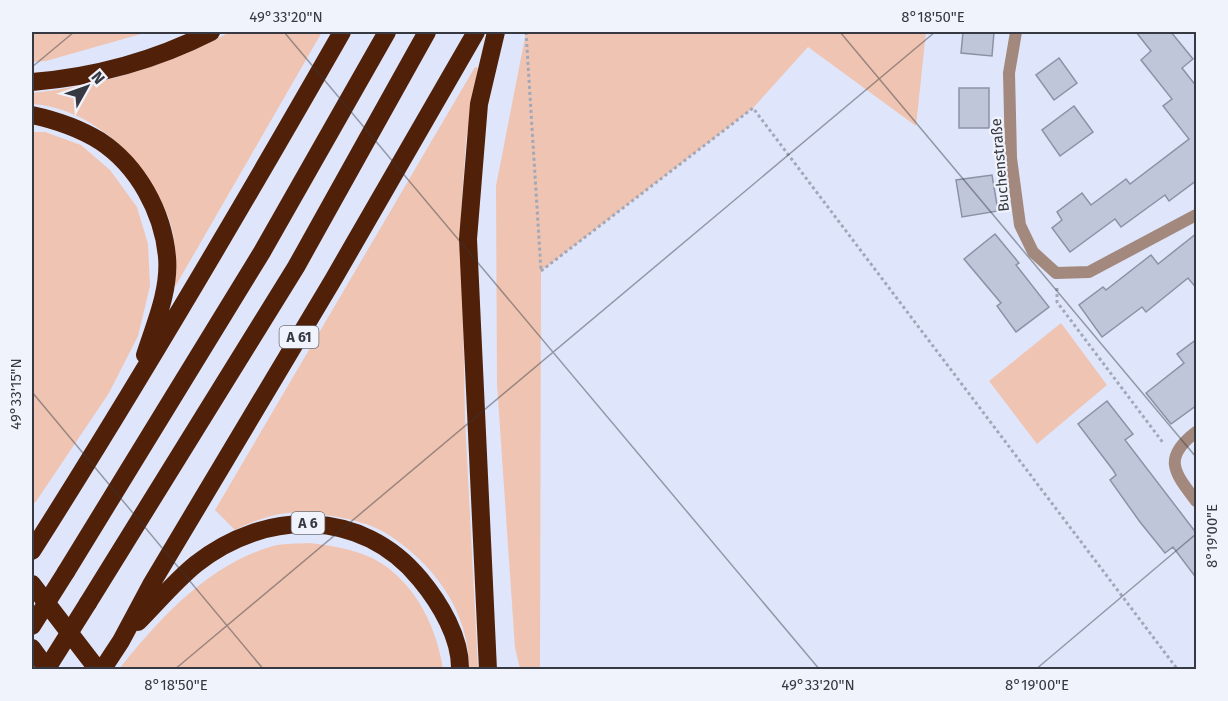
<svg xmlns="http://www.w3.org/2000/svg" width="1228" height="701" font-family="'Fira Sans',sans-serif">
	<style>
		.green { fill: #efc4b2 }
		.building { fill: #bfc6da; stroke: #8c92a6; stroke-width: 1.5 }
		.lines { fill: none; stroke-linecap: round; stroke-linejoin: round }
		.path { stroke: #a2a8b8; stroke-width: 3; stroke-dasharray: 3 3; stroke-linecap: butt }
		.street { stroke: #a3887d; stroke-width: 12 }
		.highway { stroke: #502008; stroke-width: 18 }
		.highway-bridge { stroke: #502008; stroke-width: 18 }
		.ticks { fill: none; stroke: #363941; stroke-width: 1.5; stroke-opacity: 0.45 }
		.labels { text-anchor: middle; stroke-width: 4.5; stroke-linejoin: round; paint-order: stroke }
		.shield { fill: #f0f3fc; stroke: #6e7179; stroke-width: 1.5 }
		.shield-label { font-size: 14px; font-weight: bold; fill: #363941 }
		.street-label { font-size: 15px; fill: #363941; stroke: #f0f3fc }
		.neatline { fill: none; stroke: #363941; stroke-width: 2 }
		.ticks-label { font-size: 15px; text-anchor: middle; fill: #363941 }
	</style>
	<rect width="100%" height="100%" fill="#dfe6fb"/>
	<path class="green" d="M 32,32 L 148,32 L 46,61 L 32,62 Z
		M 230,32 L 322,32 L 175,287 C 176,264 177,241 169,219 C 149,163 94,108 32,104 L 32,93 C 101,86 169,65 230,32 Z
		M 526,32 L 926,32 L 916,126 L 808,47 L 753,108 L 541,271 L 540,670 L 520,669 L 515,648 L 497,384 L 496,186 Z
		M 475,67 L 478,68 L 466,140 L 461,213 L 465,420 L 478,669 L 469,669 C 470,612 433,562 384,532 C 363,519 312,511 287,513 C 268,515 252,522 235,530 L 215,510 Z
		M 32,132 L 45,132 L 81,145 L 110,170 L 137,207 L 148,244 L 150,286 L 138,336 L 109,393 L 35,503 L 32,500 Z
		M 1061,323 L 1107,385 L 1037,444 L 989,381 Z
		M 310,543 C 334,546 360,550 381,563 C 417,586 437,629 443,669 L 119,669 C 160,618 208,565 273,546 C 284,543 298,544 310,543 Z"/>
	<path class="building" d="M 963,32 L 994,32 L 992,56 L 961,53 Z
		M 1136,32 L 1171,32 L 1193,59 L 1182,68 L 1197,87 L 1197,180 L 1169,201 L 1165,195 L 1121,227 L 1115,219 L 1070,252 L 1052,228 L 1062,220 L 1057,212 L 1082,193 L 1091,205 L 1126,179 L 1130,184 L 1189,139 L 1163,106 L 1172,99 L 1141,60 L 1151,51 Z
		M 1059,58 L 1077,83 L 1054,100 L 1036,75 Z
		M 959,88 L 989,88 L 989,128 L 959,128 Z
		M 1074,106 L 1093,132 L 1060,156 L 1042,130 Z
		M 992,175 L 998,211 L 962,217 L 956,180 Z
		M 1197,233 L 1197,289 L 1188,278 L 1146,312 L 1142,307 L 1102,337 L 1079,305 L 1103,287 L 1106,290 L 1151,255 L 1158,264 Z
		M 995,234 L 1019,263 L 1016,265 L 1049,307 L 1016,332 L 997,306 L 1001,303 L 964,259 Z
		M 1197,339 L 1197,405 L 1171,424 L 1146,393 L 1184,363 L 1177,354 Z
		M 1107,401 L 1133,434 L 1125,440 L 1197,534 L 1197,579 L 1173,547 L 1165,553 L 1140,522 L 1110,480 L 1116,475 L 1113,470 L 1078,424 Z"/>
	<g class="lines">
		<path class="path" d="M 526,32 L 541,271
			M 541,271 L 753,108 L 1178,670
			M 1057,288 L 1057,302 L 1164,444"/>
		<path class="street" d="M 1016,32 L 1009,73 L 1011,158 L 1020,225 L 1033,252 L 1056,273 L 1089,272 L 1196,215
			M 1196,432 C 1162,458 1174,472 1196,501"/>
		<path class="highway" d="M 32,82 C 93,77 156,60 211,32
			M 32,115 C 55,120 79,128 100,141 C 138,166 163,212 167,257 C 170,290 155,324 145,355
			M 32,551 C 140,381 242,207 342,32
			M 66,572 L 262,252 L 387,32
			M 32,584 L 98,670
			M 88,603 L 296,267 L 427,32
			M 138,622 C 157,603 175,581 196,564 C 265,509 362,508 420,579 C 440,603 461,638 460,670
			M 32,648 L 48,670
			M 102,670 L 121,641 L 152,583 L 333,280 L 476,32
			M 488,670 L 468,239 L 479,104 L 496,32"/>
		<path class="highway-bridge" d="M 32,626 L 66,572
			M 46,670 L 88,603"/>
	</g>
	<path class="ticks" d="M 284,32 L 820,670M 840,32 L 1196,457M 32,67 L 74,32M 32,392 L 264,670M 174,670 L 935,32M 1035,670 L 1196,534"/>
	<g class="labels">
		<g class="shield">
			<rect x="279.5" y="326" width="39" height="22" rx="4.5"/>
			<rect x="291.5" y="512" width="33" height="22" rx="4.5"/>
		</g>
		<g class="shield-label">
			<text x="299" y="342">A 61</text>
			<text x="308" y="528">A 6</text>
		</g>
		<g class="street-label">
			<text transform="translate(1000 165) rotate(-95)" y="5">Buchenstraße</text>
		</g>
	</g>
	<rect width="1228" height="701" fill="none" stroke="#f0f3fc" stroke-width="66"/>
	<g transform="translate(87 87) rotate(50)" stroke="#f0f3fc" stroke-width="4.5" paint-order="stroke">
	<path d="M0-4.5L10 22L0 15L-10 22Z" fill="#363941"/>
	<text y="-9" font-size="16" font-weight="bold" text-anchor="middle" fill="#363941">N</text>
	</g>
	<rect x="33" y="33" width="1162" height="635" class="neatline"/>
	<g class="ticks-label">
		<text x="286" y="22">49°33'20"N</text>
		<text x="933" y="22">8°18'50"E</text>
		<text transform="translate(16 394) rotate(-90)" y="5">49°33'15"N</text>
		<text transform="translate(1212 536) rotate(-90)" y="5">8°19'00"E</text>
		<text x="176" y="690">8°18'50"E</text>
		<text x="818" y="690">49°33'20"N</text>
		<text x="1037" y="690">8°19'00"E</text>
	</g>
</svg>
